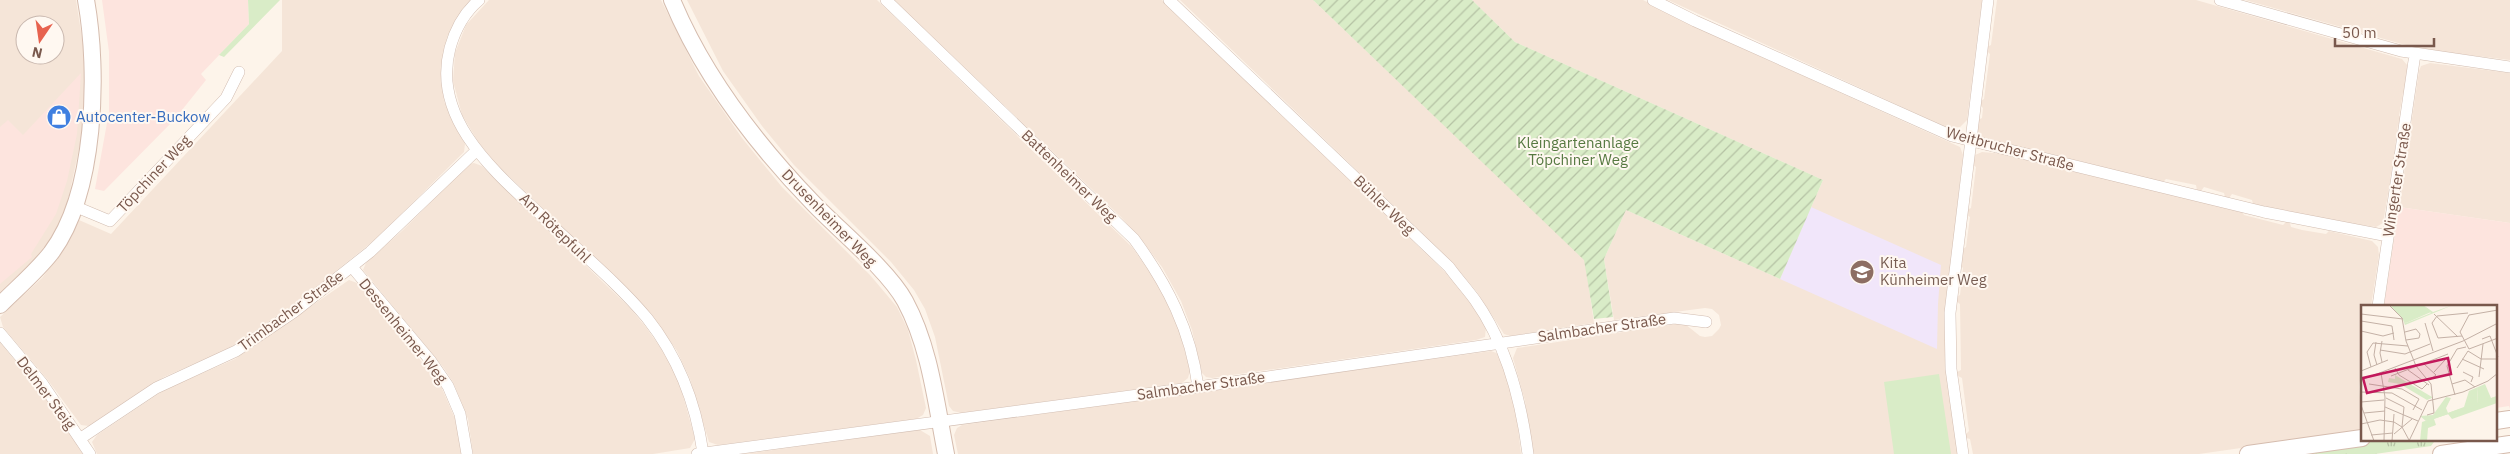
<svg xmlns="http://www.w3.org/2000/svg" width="2510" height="454" font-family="'IBM Plex Sans',sans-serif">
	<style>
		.residential { fill: #f5e5d8; fill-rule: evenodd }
		.commercial { fill: #fde4de }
		.education { fill: #f1e6fa }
		.grass { fill: url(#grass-tufts) }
		.park { fill: #d9ecc7 }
		.garden { fill: url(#garden-furrows) }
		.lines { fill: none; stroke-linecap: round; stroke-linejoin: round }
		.street-casing { stroke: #d2bdb1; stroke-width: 12 }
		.secondary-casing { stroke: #d5bcae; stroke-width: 18 }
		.street { stroke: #fff; stroke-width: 11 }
		.secondary { stroke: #fff; stroke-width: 16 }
		.labels { text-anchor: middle; stroke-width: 4; stroke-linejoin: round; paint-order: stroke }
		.shop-label { font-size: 15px; fill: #366cbe; stroke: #fff8f1; text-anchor: start }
		.park-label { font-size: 15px; fill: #567941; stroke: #fff8f1 }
		.street-label { font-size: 15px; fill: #79584c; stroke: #fff8f1 }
		.education-label { font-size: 15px; fill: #785e54; stroke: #fff8f1; text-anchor: start }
		.inset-road { fill: none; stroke: #c4b1a6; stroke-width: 1 }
		.view { fill: #c2185b; fill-opacity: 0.15; stroke: #c2185b; stroke-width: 2.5 }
		.inset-edge { fill: none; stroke: #79584c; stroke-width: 2.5 }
	</style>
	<defs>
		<pattern id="grass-tufts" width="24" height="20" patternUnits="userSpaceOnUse" patternTransform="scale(1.25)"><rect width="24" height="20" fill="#d9ecc7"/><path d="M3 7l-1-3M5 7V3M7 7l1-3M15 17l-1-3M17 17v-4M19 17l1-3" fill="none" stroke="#b5c2a4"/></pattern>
		<pattern id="garden-furrows" width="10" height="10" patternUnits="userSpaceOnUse" patternTransform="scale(1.25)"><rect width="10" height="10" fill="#d9ecc7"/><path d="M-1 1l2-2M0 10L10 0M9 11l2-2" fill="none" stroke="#b5c2a4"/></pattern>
	</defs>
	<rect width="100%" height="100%" fill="#fdf4ea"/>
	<path class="residential" d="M 0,0 L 76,0 L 85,57 L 85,92 L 82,135 L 65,214 L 51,239 L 35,261 L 0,294 ZM 25,25 L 55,25 L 55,55 L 25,55 Z
		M 282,0 L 471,0 L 455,21 L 447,37 L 441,70 L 444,101 L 465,144 L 464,152 L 377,238 L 296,303 L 228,349 L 164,377 L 89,426 L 81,425 L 47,379 L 3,327 L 0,317 L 42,278 L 56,259 L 79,220 L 111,234 L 282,51 Z
		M 489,0 L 661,0 L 699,76 L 742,138 L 782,187 L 870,275 L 897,307 L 908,330 L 916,360 L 926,408 L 923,415 L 916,419 L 718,445 L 709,442 L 690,379 L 677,351 L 659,325 L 632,293 L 495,163 L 479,143 L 462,115 L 453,81 L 455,53 L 466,25 Z
		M 687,0 L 877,0 L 1132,247 L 1160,287 L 1180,333 L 1190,371 L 1188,378 L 1182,383 L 961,413 L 953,411 L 949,406 L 935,337 L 925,309 L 914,290 L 891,262 L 794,165 L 762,126 L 723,71 Z
		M 894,0 L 1162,0 L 1445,272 L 1471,304 L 1486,327 L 1485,337 L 1476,340 L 1212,378 L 1206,377 L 1202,373 L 1192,330 L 1181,301 L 1162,267 L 1144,243 L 1121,217 Z
		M 1180,0 L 1313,0 L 1585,260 L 1594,323 L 1510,336 L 1504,334 L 1477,292 L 1451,261 Z
		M 1472,0 L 1643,0 L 1715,36 L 1960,147 L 1963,155 L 1944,323 L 1947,375 L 1958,454 L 1533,454 L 1525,401 L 1513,358 L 1517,348 L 1676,324 L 1685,324 L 1700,336 L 1705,337 L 1712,336 L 1719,329 L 1721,325 L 1719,315 L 1712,309 L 1705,308 L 1614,320 L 1604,259 L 1626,210 L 1780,279 L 1823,180 L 1515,42 Z
		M 1668,0 L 1982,0 L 1967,120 L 1960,127 L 1948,128 Z
		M 1997,0 L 2196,0 L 2402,59 L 2407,65 L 2407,92 L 2403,93 L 2399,116 L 2403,118 L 2402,122 L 2398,124 L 2395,148 L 2398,151 L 2397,154 L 2394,156 L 2390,180 L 2393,182 L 2393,186 L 2389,188 L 2383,223 L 2376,227 L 2314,218 L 2253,204 L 2252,200 L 2232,194 L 2229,198 L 2225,197 L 2224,193 L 2204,187 L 2201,191 L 2197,190 L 2196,185 L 2166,179 L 2163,182 L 1981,137 L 1977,130 L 1978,120 L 1982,118 L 1983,108 L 1980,105 L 1980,101 L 1984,99 L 1990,54 L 1987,51 L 1987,47 L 1991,45 Z
		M 2245,0 L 2510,0 L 2510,60 L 2435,51 L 2402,44 Z
		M 2430,63 L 2510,73 L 2510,223 L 2399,207 L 2419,71 L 2421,66 Z
		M 1982,152 L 2005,154 L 2242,211 L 2244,215 L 2283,225 L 2286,222 L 2290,223 L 2291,227 L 2302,230 L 2326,234 L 2329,231 L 2372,241 L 2378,247 L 2379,255 L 2371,306 L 2362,306 L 2362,367 L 2359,387 L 2362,417 L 2360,431 L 2199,454 L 1973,454 L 1970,439 L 1966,438 L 1966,434 L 1969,431 L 1962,378 L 1958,376 L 1957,372 L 1961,370 L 1960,304 L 1956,301 L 1956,297 L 1960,295 L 1963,268 L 1961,266 L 1962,249 L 1966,247 L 1970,217 L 1966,214 L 1967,210 L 1971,208 L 1976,167 L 1973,165 L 1975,155 Z
		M 474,163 L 482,166 L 629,307 L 645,326 L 667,357 L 680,385 L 695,439 L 690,448 L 653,454 L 473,454 L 468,419 L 453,382 L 443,367 L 363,270 L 366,263 L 403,230 L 469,164 Z
		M 349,280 L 357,283 L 440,384 L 456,421 L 462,454 L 97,454 L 92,442 L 97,435 L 164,390 L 235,359 Z
		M 0,342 L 58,414 L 83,454 L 0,454 Z
		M 1491,351 L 1499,354 L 1516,411 L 1521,454 L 958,454 L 954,435 L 957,428 L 962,425 Z
		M 920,430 L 930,436 L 933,454 L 743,454 Z"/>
	<path class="commercial" d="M 102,0 L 248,0 L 249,24 L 201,74 L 206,80 L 174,120 L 104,191 L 95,189 L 109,112 L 109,52 Z
		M 81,73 L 77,134 L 67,181 L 56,214 L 31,254 L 32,257 L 0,284 L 0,127 L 8,120 L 23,135 Z
		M 2399,207 L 2510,223 L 2510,409 L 2509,406 L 2496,408 L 2496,306 L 2384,306 Z"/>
	<path class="education" d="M 1811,207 L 1941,265 L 1938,304 L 1937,349 L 1780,279 Z"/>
	<path class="grass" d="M 2385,440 L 2434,440 L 2434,442 L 2431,446 L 2375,454 L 2287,454 Z"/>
	<path class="park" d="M 248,0 L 280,0 L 224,57 L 219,55 L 249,24 Z
		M 1939,374 L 1951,454 L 1894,454 L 1884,382 Z"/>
	<path class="garden" d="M 1313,0 L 1472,0 L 1515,42 L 1823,180 L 1780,279 L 1626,210 L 1604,259 L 1613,317 L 1594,319 L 1584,260 Z"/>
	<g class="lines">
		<defs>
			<path id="street" d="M 479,0 C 465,12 455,30 450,48 C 431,119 495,172 541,215 C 576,249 616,281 647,318 C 678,357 696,404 703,453
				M 886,0 L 1134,239 C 1167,284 1191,330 1198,387
				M 1169,0 L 1449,267 C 1457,278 1467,289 1475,300 C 1507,345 1521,400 1528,454
				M 1653,0 L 1695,21 L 1952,136 L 2264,212 L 2388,236
				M 2220,0 L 2401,51 L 2510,67
				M 74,206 L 110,221 L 226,98 L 239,72
				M 352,267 L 430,360 L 448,386 L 460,414 L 467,454
				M 2378,306 L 2415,54
				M 0,333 L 42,383 L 90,454
				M 81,438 L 156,388 L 236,351 L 294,312 L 370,252 L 477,150
				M 697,454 L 1198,387 L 1674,318 L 1706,322
				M 1963,454 L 1951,369 L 1950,313 L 1988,0"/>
			<path id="secondary" d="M 672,0 C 704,77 756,144 814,204 C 840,231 888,270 905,301 C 930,347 936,403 946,454
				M 0,305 C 17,288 36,272 51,253 C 96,193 99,72 86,0
				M 2496,421 L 2510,419
				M 2248,454 L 2362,438
				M 2441,454 L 2510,444"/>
		</defs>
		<use href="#street" class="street-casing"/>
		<use href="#secondary" class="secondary-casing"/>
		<use href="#street" class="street"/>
		<use href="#secondary" class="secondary"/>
	</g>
	<defs>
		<symbol id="shop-disc" viewBox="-11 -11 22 22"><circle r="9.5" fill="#3f7fe0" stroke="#fff8f1"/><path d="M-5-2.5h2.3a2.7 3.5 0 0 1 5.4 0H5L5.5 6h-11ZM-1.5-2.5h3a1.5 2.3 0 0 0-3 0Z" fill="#fff"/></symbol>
		<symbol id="school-disc" viewBox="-11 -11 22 22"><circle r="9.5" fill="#8d6e63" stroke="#fff8f1"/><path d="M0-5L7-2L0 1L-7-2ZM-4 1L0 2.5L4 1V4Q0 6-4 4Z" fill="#fff"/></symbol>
	</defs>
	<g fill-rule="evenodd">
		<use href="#shop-disc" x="45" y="103" width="28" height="28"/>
		<use href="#school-disc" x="1848" y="258" width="28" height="28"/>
	</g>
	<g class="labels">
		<g class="shop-label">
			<text x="76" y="122">Autocenter-Buckow</text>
		</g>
		<g class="park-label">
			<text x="1578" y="148">Kleingartenanlage<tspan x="1578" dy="17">Töpchiner Weg</tspan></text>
		</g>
		<g class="street-label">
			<text transform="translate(2010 149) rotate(15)" y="5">Weitbrucher Straße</text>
			<text transform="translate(154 174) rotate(-47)" y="5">Töpchiner Weg</text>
			<text transform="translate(1069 176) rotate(44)" y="5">Battenheimer Weg</text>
			<text transform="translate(2397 180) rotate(-81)" y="5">Wingerter Straße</text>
			<text transform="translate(1384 205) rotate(44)" y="5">Bühler Weg</text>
			<text transform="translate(829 218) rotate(46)" y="5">Drusenheimer Weg</text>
			<text transform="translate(555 228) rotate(44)" y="5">Am Rötepfuhl</text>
			<text transform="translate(291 311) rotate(-36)" y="5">Trimbacher Straße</text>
			<text transform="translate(1602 328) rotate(-8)" y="5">Salmbacher Straße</text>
			<text transform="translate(403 331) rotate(51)" y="5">Dessenheimer Weg</text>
			<text transform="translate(1201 386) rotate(-8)" y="5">Salmbacher Straße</text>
			<text transform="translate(46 393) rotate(53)" y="5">Delmer Steig</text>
		</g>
		<g class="education-label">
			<text x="1880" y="268">Kita<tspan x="1880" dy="17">Künheimer Weg</tspan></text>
		</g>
	</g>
	<g transform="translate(2361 305)">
		<rect width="136" height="136" fill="#fdf4ea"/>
		<path d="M 124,79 L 130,93 L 116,99 L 117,82 ZM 136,91 L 136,98 L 91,114 L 87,109 L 73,114 L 75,120 L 67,123 L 66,136 L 59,136 L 61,117 Z" fill="#d9ecc7"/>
		<path d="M 62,0 L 72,7 L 92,0 L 44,20 L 40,9 L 45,18 L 70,8 ZM 117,82 L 116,98 L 136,91 L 122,98 L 72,114 L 65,116 L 59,111 L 72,110 L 85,92 L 90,93 L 85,103 L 87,108 L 103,102 L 108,86 Z" fill="#d9ecc7"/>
		<path d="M 29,0 L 62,0 L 70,7 L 45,18 ZM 34,70 L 71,92 L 71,93 L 66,95 L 39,79 L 27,77 L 28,73 L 34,74 Z" fill="#d9ecc7"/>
		<path class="inset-road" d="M 28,0 L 41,13 L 45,36 L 55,61 L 70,79 L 73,108 L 66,110M 137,5 L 108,10 L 99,27 L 108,44 L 137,33M 0,9 L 42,14M 73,9 L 97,32M 76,11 L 71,18 L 77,33 L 101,31M 76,11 L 107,8M 0,16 L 31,21 L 33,35M 64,18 L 72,46M 0,26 L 22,31 L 33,28M 44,27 L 55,24 L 59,29 L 58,33 L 45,35M 121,34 L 129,31 L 137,52M 21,36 L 19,48 L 21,57M 15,37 L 13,50 L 16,60M 19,45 L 44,49 L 69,39M 107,46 L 120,54 L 137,54M 101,54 L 123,64M 63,59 L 75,70 L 69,75M 10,62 L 6,47 L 12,38 L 47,41M 34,63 L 38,70 L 61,84 L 66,79M 96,63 L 107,46M 47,65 L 68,80M 0,66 L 27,55M 73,67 L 84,55M 102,67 L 112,72 L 110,77M 20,68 L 24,92 L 23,136M 30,71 L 87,49M 118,72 L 122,39M 0,75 L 102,36 L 137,18M 8,79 L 41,84 L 58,94 L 52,105M 91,79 L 104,75 L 114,82M 0,87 L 31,88 L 61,105M 94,90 L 86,61 L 96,44 L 105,42M 25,93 L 43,102M 0,97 L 23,95M 0,100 L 13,136M 24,102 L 57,116M 3,108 L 24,106M 0,119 L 19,115 L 33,117 L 41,122 L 48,135M 41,122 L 43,102M 33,129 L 51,114M 10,130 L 32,128M 31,136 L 33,109M 48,136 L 67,96 L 102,87 L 127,76 L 137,68"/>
		<path class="view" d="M 87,53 L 90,69 L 6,88 L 2,73 Z"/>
		<rect width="136" height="136" class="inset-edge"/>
	</g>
	<g transform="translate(40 40) rotate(193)"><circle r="24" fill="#fff8f1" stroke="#c9b8af"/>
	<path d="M0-4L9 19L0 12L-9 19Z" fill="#e7624e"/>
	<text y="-8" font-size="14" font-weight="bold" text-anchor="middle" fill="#79584c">N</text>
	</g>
	<path d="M2335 38v8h99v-8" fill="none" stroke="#79584c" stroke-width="2.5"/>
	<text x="2342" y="38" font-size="15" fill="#79584c" stroke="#fff8f1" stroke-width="4" paint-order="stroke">50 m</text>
</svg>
